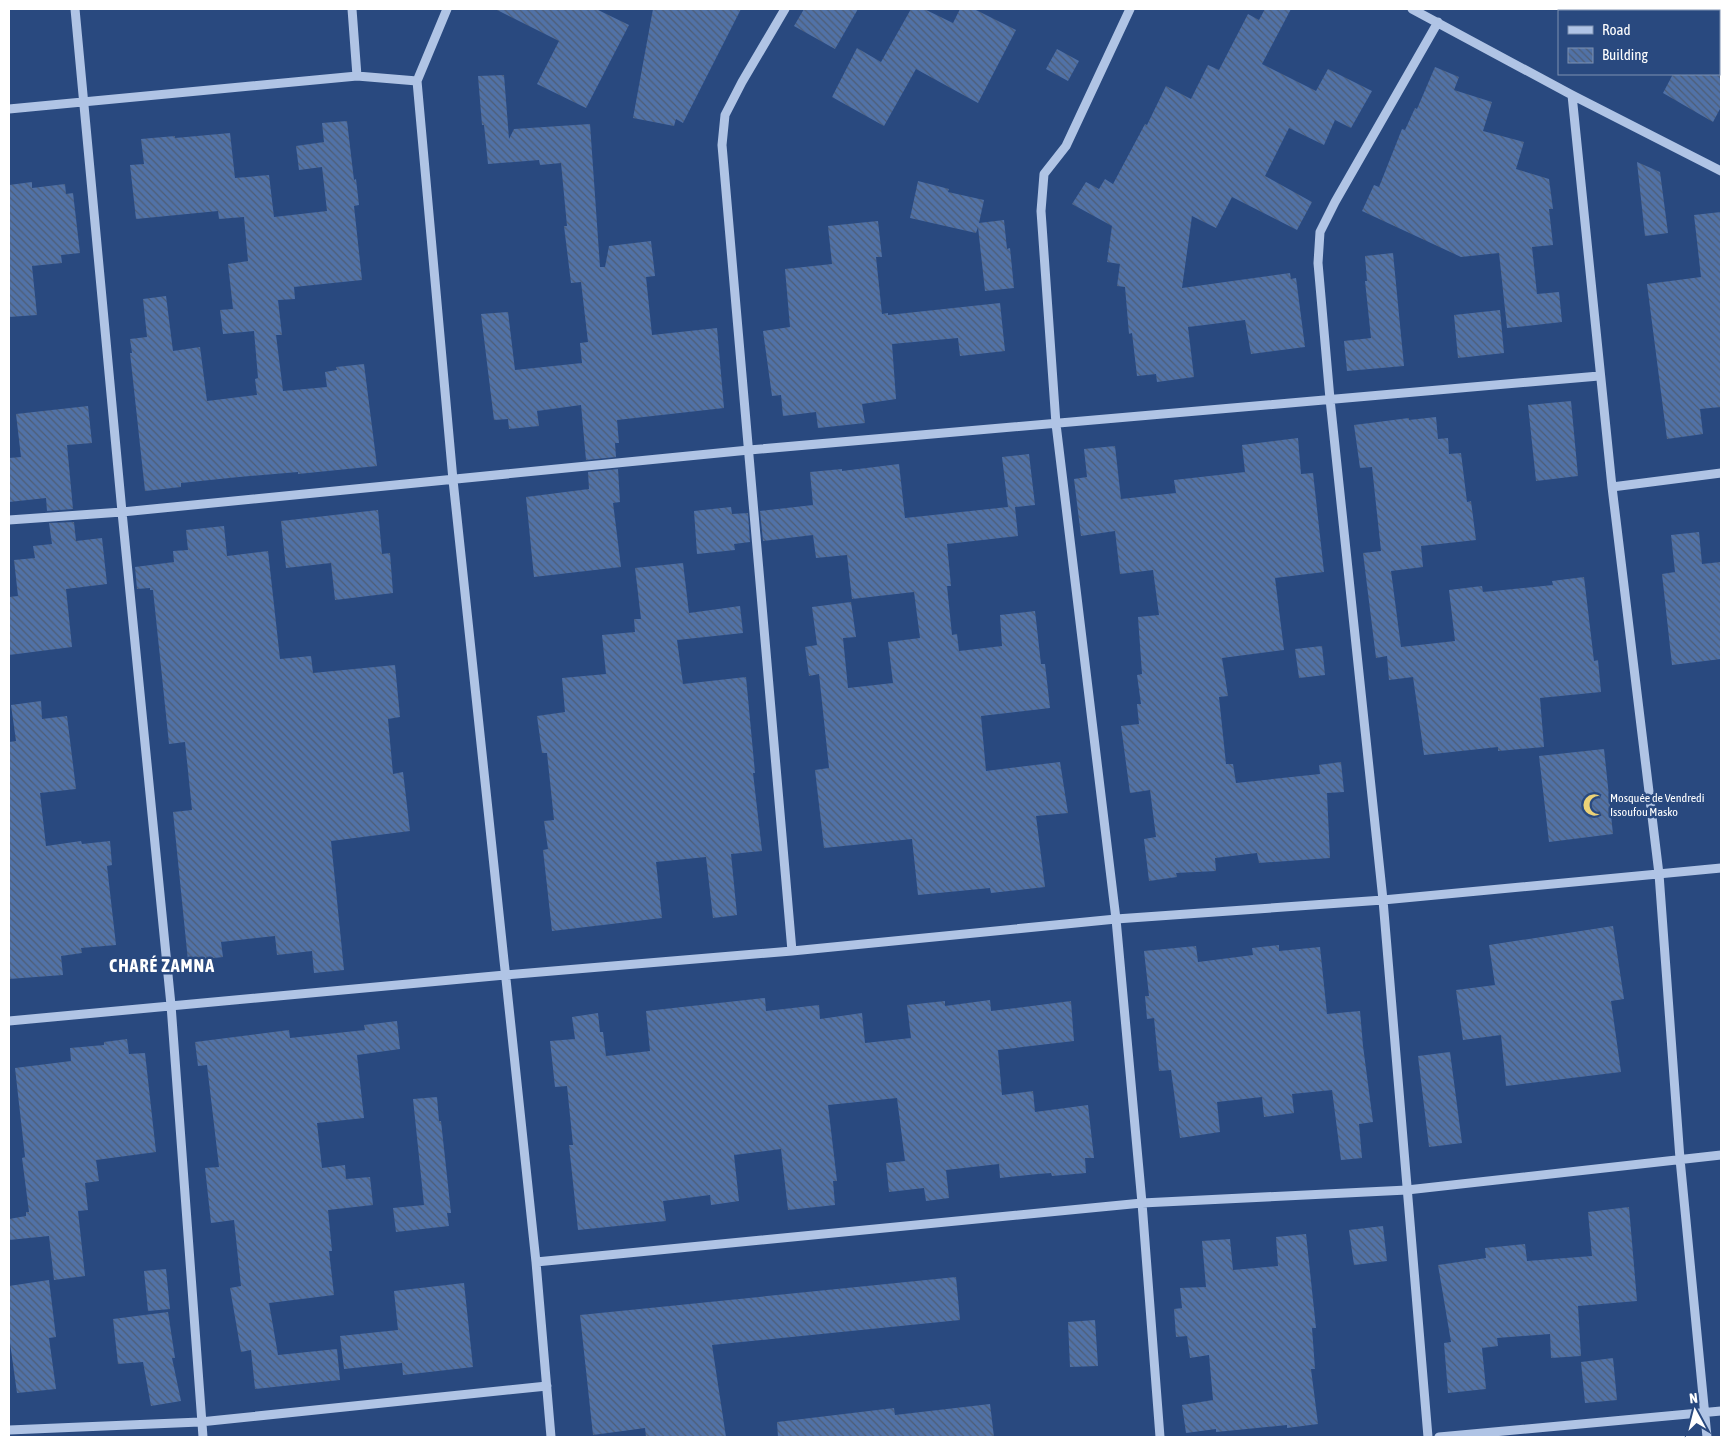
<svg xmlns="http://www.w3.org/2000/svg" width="1730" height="1446" font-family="'Asap Condensed',sans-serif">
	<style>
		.building { fill: url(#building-back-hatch) }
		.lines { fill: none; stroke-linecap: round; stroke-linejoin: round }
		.minor { stroke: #b0c4e5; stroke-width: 9 }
		.labels { text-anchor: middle; stroke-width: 5; stroke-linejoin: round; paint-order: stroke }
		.poi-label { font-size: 12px; fill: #fff; stroke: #29497f; text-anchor: start }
		.district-label { font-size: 18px; font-weight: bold; letter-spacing: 1px; fill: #fff; stroke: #29497f }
	</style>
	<defs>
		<pattern id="building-back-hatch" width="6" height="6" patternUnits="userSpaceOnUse" patternTransform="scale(1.25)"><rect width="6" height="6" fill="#5172a7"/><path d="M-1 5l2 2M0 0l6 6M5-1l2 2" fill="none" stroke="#4e5d75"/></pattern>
	</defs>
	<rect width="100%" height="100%" fill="#29497f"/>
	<path class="building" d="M 495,9 L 596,9 L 629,25 L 586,108 L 537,84 L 559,41 Z
		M 653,9 L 741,9 L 683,123 L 676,119 L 674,126 L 633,118 Z
		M 804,9 L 858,9 L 835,49 L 794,26 Z
		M 911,9 L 924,9 L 953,23 L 960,9 L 974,9 L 1016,30 L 978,103 L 916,69 L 884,126 L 832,97 L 857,48 L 881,62 Z
		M 1265,9 L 1291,9 L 1262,64 L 1316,91 L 1328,69 L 1372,91 L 1351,128 L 1335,120 L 1324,145 L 1289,128 L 1265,176 L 1312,202 L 1297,230 L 1232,197 L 1216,228 L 1192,216 L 1182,288 L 1290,273 L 1291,279 L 1296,278 L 1305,347 L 1251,354 L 1245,320 L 1188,327 L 1194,377 L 1157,382 L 1156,374 L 1137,376 L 1132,333 L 1129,334 L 1125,287 L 1117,286 L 1120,264 L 1107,262 L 1112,226 L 1072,204 L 1086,182 L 1099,189 L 1105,179 L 1113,184 L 1145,124 L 1147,125 L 1166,86 L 1191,99 L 1208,65 L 1219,70 L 1248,14 L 1259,20 Z
		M 1057,49 L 1079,61 L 1068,81 L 1046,69 Z
		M 1435,67 L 1459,77 L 1454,90 L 1492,102 L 1483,131 L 1524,142 L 1516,169 L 1549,179 L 1553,209 L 1549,209 L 1553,245 L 1532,247 L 1537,294 L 1559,292 L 1562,322 L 1507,328 L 1499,253 L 1461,257 L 1362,211 L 1374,185 L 1379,187 L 1402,129 L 1405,130 L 1415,108 L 1417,109 Z
		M 1673,74 L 1721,74 L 1721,107 L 1713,122 L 1663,93 Z
		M 504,75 L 509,139 L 514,129 L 590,124 L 600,267 L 605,267 L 609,246 L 651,241 L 655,276 L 646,277 L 652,335 L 717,328 L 724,408 L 617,420 L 619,443 L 615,443 L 616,457 L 586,460 L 581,405 L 537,411 L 539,426 L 509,429 L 508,419 L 494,420 L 481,314 L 508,312 L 515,370 L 582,363 L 580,343 L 588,342 L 581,282 L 571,283 L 564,226 L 567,226 L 561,163 L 540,165 L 539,160 L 488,164 L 484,125 L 482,125 L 478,76 Z
		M 347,121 L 354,180 L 356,179 L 359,205 L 354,206 L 362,280 L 294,287 L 295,299 L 278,300 L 282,335 L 276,335 L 283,391 L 327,387 L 325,372 L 337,370 L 336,367 L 364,364 L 377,466 L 298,474 L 298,472 L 239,477 L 181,483 L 181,487 L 145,491 L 130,353 L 132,353 L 130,339 L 147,337 L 143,299 L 166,296 L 173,351 L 200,347 L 207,401 L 257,395 L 255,379 L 258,378 L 254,331 L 223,334 L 220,310 L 233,309 L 228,264 L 248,261 L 244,217 L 219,219 L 218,211 L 136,219 L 130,165 L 144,164 L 141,139 L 175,136 L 175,138 L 230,133 L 235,178 L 269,175 L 274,217 L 327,211 L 322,167 L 299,170 L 296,146 L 324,142 L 322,123 Z
		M 1637,162 L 1660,172 L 1668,233 L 1645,236 Z
		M 918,181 L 949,189 L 948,192 L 984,200 L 979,223 L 1004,220 L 1007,249 L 1010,248 L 1014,288 L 985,291 L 978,227 L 976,233 L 910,218 Z
		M 32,182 L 32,188 L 65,184 L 66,194 L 73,193 L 80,253 L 61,255 L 62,263 L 32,266 L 37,315 L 9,317 L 9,185 Z
		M 1721,212 L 1721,407 L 1700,409 L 1703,434 L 1667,439 L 1647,284 L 1701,277 L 1694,215 Z
		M 878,221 L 882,257 L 876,257 L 882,314 L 888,313 L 888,315 L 1000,303 L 1005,351 L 960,356 L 958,338 L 892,344 L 896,399 L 862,404 L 865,423 L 818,428 L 816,412 L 783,416 L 781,395 L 772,396 L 763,331 L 790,327 L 785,269 L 832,264 L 828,226 Z
		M 1393,253 L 1404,366 L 1347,371 L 1344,341 L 1371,338 L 1365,281 L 1367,281 L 1365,256 Z
		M 1500,310 L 1504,353 L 1458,358 L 1454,315 Z
		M 1571,401 L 1578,476 L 1536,481 L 1528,405 Z
		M 88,406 L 92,443 L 67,445 L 73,509 L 47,511 L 46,498 L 9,502 L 9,458 L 21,457 L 16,414 Z
		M 1436,417 L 1438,439 L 1448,438 L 1449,454 L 1461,453 L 1467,502 L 1471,501 L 1476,540 L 1421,546 L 1423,567 L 1391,571 L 1401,647 L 1455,641 L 1449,590 L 1482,586 L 1483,592 L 1553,585 L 1552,581 L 1584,577 L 1594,661 L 1598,660 L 1601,692 L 1540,698 L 1544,747 L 1498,751 L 1498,747 L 1424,755 L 1413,677 L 1389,680 L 1387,656 L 1376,658 L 1363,553 L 1381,551 L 1372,467 L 1360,468 L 1354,425 L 1409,418 L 1409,420 Z
		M 1298,438 L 1301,474 L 1313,473 L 1324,572 L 1275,578 L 1284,650 L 1222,658 L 1228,696 L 1219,697 L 1226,764 L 1233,764 L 1236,783 L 1320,774 L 1319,765 L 1341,762 L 1344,792 L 1327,793 L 1330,858 L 1259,863 L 1257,853 L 1215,858 L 1216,871 L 1176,873 L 1177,877 L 1149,881 L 1144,839 L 1156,837 L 1150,790 L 1130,793 L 1121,726 L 1139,724 L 1137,704 L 1141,704 L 1137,675 L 1142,674 L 1138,617 L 1159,615 L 1153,570 L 1120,574 L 1115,531 L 1081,536 L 1074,479 L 1087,477 L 1084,449 L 1115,446 L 1121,499 L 1176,493 L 1174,480 L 1245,472 L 1242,445 Z
		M 1029,454 L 1035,505 L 1015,507 L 1018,536 L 947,544 L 951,586 L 947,586 L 952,635 L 957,634 L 959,651 L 1002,646 L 1000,615 L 1035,611 L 1041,664 L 1045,664 L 1050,708 L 981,716 L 986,771 L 1060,762 L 1068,813 L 1036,816 L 1045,887 L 991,893 L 990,888 L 918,895 L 912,839 L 824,848 L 815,770 L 829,768 L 819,674 L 809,676 L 805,647 L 817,645 L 812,607 L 851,602 L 856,637 L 843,638 L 848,688 L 893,683 L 888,642 L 920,638 L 914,592 L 852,599 L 847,555 L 816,558 L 813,535 L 763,541 L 760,511 L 813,505 L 810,472 L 842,469 L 842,471 L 899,464 L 905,518 L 1008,507 L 1002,457 Z
		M 618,469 L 620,502 L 613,503 L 621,567 L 534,577 L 526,497 L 589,489 L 588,472 Z
		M 731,507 L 732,514 L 748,513 L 750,542 L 734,544 L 735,550 L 697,554 L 694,511 Z
		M 378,510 L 382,554 L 390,553 L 393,593 L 335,600 L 331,563 L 286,568 L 281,521 Z
		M 74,522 L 76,541 L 102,538 L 107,584 L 66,589 L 72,647 L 9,655 L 9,597 L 18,596 L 14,560 L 35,558 L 33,546 L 52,544 L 49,523 Z
		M 224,526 L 227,556 L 268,551 L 280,659 L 311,656 L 313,673 L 395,665 L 400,717 L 388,719 L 393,774 L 403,772 L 410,831 L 331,841 L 344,970 L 314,973 L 312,951 L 277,955 L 275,936 L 221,942 L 223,957 L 188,961 L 173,812 L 192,810 L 185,742 L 169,744 L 153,590 L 150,590 L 150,588 L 137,589 L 135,567 L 174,562 L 173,551 L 188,550 L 186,530 Z
		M 1699,532 L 1702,564 L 1721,562 L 1721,659 L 1672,665 L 1662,574 L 1675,572 L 1671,535 Z
		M 683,563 L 689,613 L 740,606 L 743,633 L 677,640 L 683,684 L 746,677 L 755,773 L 753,773 L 762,851 L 731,854 L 737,915 L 713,918 L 706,857 L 656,862 L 662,918 L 552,931 L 543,850 L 548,849 L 544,821 L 554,820 L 547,753 L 542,753 L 537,716 L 565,712 L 562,678 L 606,674 L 602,635 L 635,632 L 634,619 L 641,619 L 635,568 Z
		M 1322,646 L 1325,675 L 1299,678 L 1295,649 Z
		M 41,701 L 42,719 L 67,716 L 76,789 L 40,793 L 46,846 L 81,841 L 82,844 L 110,841 L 112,865 L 107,866 L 116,945 L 81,948 L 82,953 L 61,956 L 63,975 L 9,979 L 9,742 L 16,741 L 11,705 Z
		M 1604,749 L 1613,834 L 1549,842 L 1539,756 Z
		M 1613,926 L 1624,999 L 1611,1001 L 1621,1072 L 1506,1086 L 1501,1035 L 1463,1040 L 1456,990 L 1495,985 L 1489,945 Z
		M 1279,945 L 1279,951 L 1320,947 L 1327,1014 L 1360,1011 L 1363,1046 L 1373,1122 L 1359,1124 L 1362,1158 L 1341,1160 L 1332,1090 L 1292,1094 L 1294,1113 L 1264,1117 L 1262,1097 L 1217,1102 L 1220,1132 L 1180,1138 L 1171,1070 L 1159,1071 L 1154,1018 L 1147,1019 L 1145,996 L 1149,996 L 1144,951 L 1196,946 L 1198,962 L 1253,955 L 1252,948 Z
		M 765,998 L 766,1011 L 819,1005 L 820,1019 L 862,1013 L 865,1043 L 911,1038 L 907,1005 L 945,1001 L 945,1006 L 990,1000 L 991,1011 L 1071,1001 L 1074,1041 L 998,1050 L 1002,1095 L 1033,1091 L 1035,1112 L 1088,1105 L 1094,1158 L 1085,1158 L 1086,1173 L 1052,1176 L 1051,1173 L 1038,1174 L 1000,1178 L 999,1164 L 946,1170 L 949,1198 L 926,1201 L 924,1188 L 889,1192 L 886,1163 L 905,1161 L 897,1098 L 828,1105 L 837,1181 L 833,1181 L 835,1205 L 788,1210 L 781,1149 L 734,1155 L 739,1201 L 711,1205 L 710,1195 L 663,1201 L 666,1221 L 578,1230 L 569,1145 L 573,1145 L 567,1086 L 555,1087 L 550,1041 L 575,1039 L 572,1017 L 598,1013 L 600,1032 L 603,1032 L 606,1056 L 650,1051 L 646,1011 Z
		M 397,1021 L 400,1049 L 357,1055 L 364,1118 L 317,1123 L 322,1168 L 345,1165 L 346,1179 L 370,1177 L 373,1205 L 328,1210 L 332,1251 L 329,1251 L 334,1295 L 269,1303 L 278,1355 L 337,1349 L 340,1380 L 255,1389 L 251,1350 L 241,1352 L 230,1288 L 241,1286 L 234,1220 L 211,1223 L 205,1168 L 219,1167 L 207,1065 L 198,1066 L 195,1042 L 289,1030 L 290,1038 L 365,1030 L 364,1025 Z
		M 127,1039 L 129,1054 L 145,1053 L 156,1152 L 96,1160 L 99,1181 L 85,1183 L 88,1210 L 78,1211 L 85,1276 L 54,1280 L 49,1236 L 9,1240 L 9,1219 L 26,1216 L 26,1212 L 29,1212 L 22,1158 L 25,1157 L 15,1068 L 71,1061 L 70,1048 L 104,1045 L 104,1042 Z
		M 1450,1052 L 1462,1143 L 1429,1147 L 1418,1056 Z
		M 437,1097 L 439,1121 L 441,1121 L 451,1213 L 447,1213 L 449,1226 L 396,1232 L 393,1208 L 424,1205 L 413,1099 Z
		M 1629,1207 L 1637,1301 L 1578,1306 L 1581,1356 L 1551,1358 L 1550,1334 L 1497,1338 L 1498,1346 L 1482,1348 L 1486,1389 L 1448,1393 L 1444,1343 L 1451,1342 L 1438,1265 L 1486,1258 L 1485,1248 L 1525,1244 L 1527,1261 L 1592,1256 L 1588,1212 Z
		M 1383,1226 L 1387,1261 L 1354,1265 L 1349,1230 Z
		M 1306,1234 L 1316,1328 L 1312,1328 L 1315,1369 L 1311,1369 L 1318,1424 L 1287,1428 L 1287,1425 L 1216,1432 L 1216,1429 L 1186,1433 L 1182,1405 L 1213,1400 L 1209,1355 L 1190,1358 L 1187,1336 L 1176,1337 L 1174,1309 L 1182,1308 L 1180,1288 L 1206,1287 L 1202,1241 L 1230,1239 L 1233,1270 L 1278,1266 L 1276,1237 Z
		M 166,1269 L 170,1309 L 148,1311 L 144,1271 Z
		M 956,1277 L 960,1320 L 712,1345 L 726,1437 L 646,1437 L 645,1428 L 593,1435 L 580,1315 Z
		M 49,1280 L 56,1337 L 49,1338 L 56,1389 L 17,1393 L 10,1343 L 9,1343 L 9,1286 Z
		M 464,1283 L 473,1367 L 403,1375 L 402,1363 L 344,1369 L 340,1336 L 398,1330 L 394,1291 Z
		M 168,1312 L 175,1358 L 172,1358 L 181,1401 L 151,1406 L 143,1362 L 118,1364 L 113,1319 Z
		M 1095,1320 L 1098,1366 L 1070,1367 L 1068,1322 Z
		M 1613,1358 L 1617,1400 L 1585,1403 L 1581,1362 Z
		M 990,1404 L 994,1437 L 778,1437 L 777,1422 L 894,1408 L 895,1415 Z"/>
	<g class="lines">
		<path class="minor" d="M 75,9 L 122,512 L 171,1005 L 203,1437
			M 352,9 L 357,76
			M 447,9 L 417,81 L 453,480 L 536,1262 L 551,1437
			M 785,9 L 742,82 L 725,115 L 722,145 L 792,951
			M 1130,9 L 1066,146 L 1044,174 L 1041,211 L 1056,424 L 1116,919 L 1142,1203 L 1160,1437
			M 1412,9 L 1572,95 L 1721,171
			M 1572,95 L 1612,487 L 1659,874 L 1680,1159 L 1707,1437
			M 9,109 L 357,76 L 417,81
			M 1612,487 L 1721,473
			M 9,520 L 122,512 L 749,450 L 1599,376
			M 9,1021 L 505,975 L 792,951 L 1116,919 L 1383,900 L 1721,868
			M 536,1262 L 1142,1203 L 1407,1190 L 1721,1155
			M 9,1430 L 200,1422 L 547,1386
			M 1428,1437 L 1383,900 L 1330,399 L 1318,263 L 1320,232 L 1335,202 L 1438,22
			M 1439,1437 L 1721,1411"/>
	</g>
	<defs>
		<symbol id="mosque-bare" viewBox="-9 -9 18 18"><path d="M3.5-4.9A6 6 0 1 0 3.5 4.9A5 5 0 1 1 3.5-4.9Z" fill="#ecd277" stroke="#29497f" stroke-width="2.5" paint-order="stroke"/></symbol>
	</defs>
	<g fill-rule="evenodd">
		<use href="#mosque-bare" x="1578" y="789" width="32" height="32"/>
	</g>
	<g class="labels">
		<g class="poi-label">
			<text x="1610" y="802">Mosquée de Vendredi<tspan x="1610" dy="14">Issoufou Masko</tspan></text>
		</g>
		<g class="district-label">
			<text x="162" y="972">CHARÉ ZAMNA</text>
		</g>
	</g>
	<rect width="1730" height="1446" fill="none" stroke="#ffffff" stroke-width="20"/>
	<rect x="1558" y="10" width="162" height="65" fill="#29497f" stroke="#7f92b2"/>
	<rect x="1568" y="26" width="25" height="8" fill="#b0c4e5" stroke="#7f92b2"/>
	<text x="1602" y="35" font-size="15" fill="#ffffff">Road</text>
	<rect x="1568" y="48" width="25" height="15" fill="url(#building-back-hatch)" stroke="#7f92b2"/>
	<text x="1602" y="60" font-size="15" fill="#ffffff">Building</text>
	<g transform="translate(1695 1411) rotate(353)" stroke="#29497f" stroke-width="4" paint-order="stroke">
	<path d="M0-4L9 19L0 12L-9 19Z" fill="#ffffff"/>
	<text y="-8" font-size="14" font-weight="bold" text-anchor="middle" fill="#ffffff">N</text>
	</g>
</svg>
